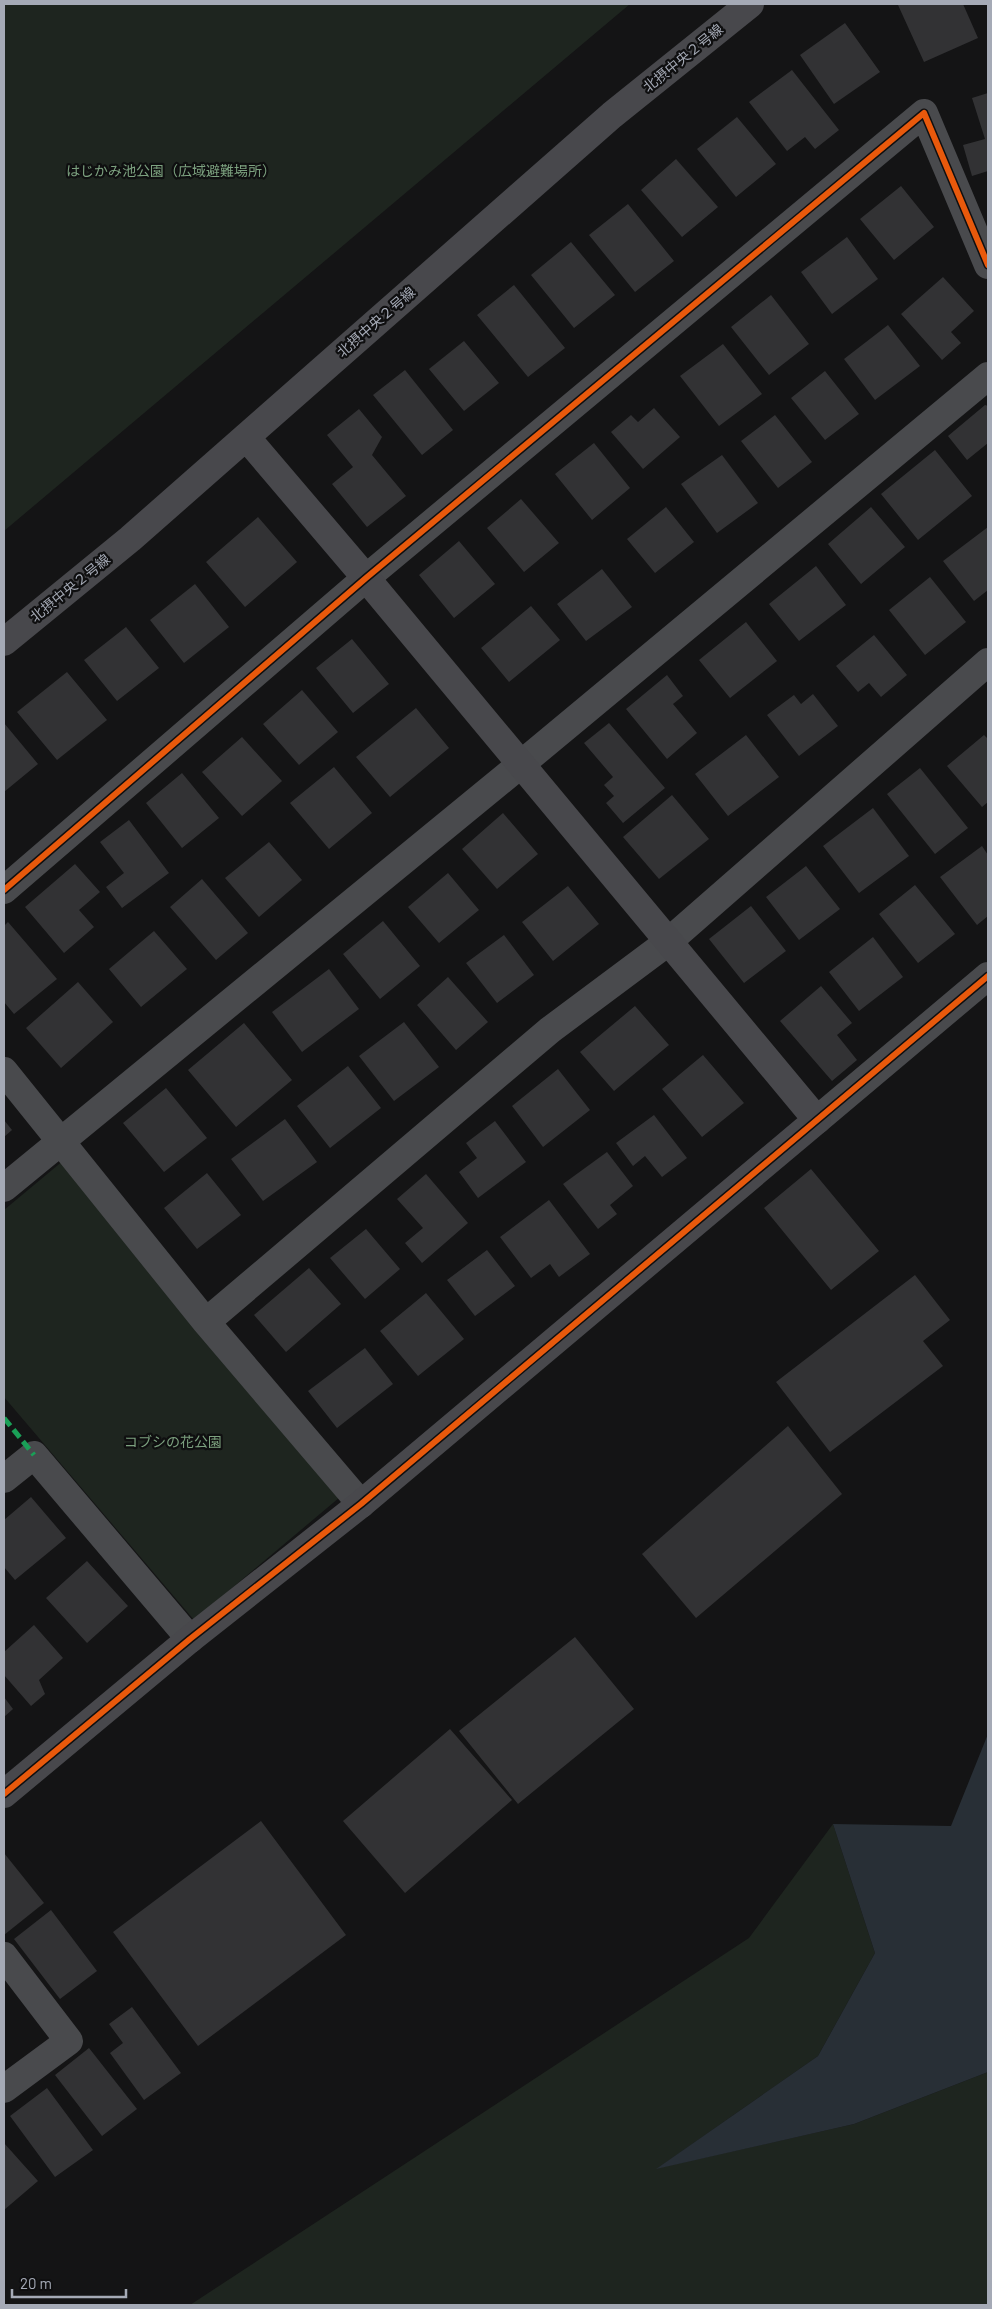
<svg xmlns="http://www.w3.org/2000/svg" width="992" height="2309" font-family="Barlow,'Noto Sans JP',sans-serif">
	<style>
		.green { fill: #1e251f }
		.water { fill: #282f36 }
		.building { fill: #323234 }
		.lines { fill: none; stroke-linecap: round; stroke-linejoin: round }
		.street { stroke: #494a4d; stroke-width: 28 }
		.secondary { stroke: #48484c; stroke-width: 28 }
		.quiet { stroke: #1a9f57; stroke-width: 5; stroke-dasharray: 10 5; stroke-linecap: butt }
		.cycleway-casing { stroke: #0f0f10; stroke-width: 9 }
		.cycleway { stroke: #e8590c; stroke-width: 6 }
		.labels { text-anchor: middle; stroke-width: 4.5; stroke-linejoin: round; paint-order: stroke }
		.street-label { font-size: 14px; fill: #a5aab6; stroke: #0f0f10 }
		.park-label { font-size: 14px; fill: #7ca17f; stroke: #0f0f10 }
	</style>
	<rect width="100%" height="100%" fill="#141415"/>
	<path class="green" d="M 4,4 L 630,4 L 4,531 Z
		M 64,1160 L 346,1492 L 194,1620 L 4,1397 L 4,1210 Z
		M 833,1824 L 875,1953 L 818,2056 L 658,2168 L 854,2124 L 988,2072 L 988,2305 L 190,2305 L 749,1938 Z"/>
	<path class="water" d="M 988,1734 L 988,2072 L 854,2124 L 656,2169 L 818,2056 L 875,1953 L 833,1824 L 951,1826 Z"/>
	<path class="building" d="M 901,4 L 963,4 L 978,38 L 924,62 L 898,5 Z
		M 845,23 L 880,72 L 834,104 L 800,55 Z
		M 792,70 L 839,130 L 815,149 L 805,137 L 787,151 L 749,102 Z
		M 988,93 L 988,171 L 972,176 L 963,145 L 985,139 L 972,98 Z
		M 737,117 L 776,164 L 736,197 L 697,149 Z
		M 676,159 L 718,207 L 682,237 L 641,190 Z
		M 901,186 L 934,227 L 894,260 L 860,219 Z
		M 628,204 L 674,261 L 635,292 L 589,235 Z
		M 847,237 L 878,279 L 832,314 L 801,272 Z
		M 571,242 L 615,295 L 574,328 L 531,275 Z
		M 943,277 L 974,311 L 951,332 L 961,343 L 942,360 L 901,314 Z
		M 514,285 L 565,348 L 528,377 L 477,315 Z
		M 771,295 L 809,344 L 769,375 L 731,327 Z
		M 888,325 L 920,366 L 875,400 L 844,359 Z
		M 464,341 L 499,383 L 464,411 L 429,369 Z
		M 723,344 L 762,394 L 719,426 L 680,376 Z
		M 405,370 L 453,430 L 422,455 L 373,395 Z
		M 825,371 L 859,414 L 825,440 L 791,398 Z
		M 985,405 L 988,406 L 988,443 L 967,460 L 948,436 Z
		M 654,408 L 680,437 L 643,469 L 611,432 L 631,415 L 638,422 Z
		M 359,409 L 382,437 L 372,455 L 406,496 L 367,527 L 332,484 L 353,467 L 327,435 Z
		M 775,415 L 812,462 L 778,488 L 741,441 Z
		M 594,443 L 630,488 L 592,520 L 555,474 Z
		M 935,450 L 972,496 L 918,540 L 881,494 Z
		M 722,455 L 758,503 L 717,533 L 681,484 Z
		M 521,499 L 559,543 L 524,572 L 487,528 Z
		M 666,507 L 694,542 L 655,573 L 627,539 Z
		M 871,507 L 905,547 L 861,584 L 828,544 Z
		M 258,517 L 297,562 L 245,607 L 206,562 Z
		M 988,527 L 988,590 L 974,601 L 943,561 Z
		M 459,541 L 495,584 L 454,618 L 419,575 Z
		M 816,566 L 846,605 L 799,641 L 769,604 Z
		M 602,569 L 632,607 L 586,641 L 557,604 Z
		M 930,577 L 966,622 L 925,655 L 889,610 Z
		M 195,584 L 229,627 L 184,663 L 150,620 Z
		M 531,606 L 560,640 L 509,682 L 481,648 Z
		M 746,622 L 777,661 L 730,698 L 699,660 Z
		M 126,627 L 159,668 L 117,701 L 84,660 Z
		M 874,635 L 907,675 L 881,697 L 869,683 L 858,692 L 836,666 Z
		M 352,639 L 389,684 L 353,713 L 316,668 Z
		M 67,672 L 107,720 L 57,760 L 17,712 Z
		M 667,675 L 683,696 L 673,704 L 697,733 L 667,759 L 626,709 Z
		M 302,690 L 338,732 L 299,765 L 263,724 Z
		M 813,694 L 838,726 L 799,756 L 767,715 L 794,695 L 801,704 Z
		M 416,708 L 449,748 L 390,797 L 356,757 Z
		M 4,723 L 38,764 L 4,792 Z
		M 609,723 L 665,788 L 623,823 L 606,803 L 614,796 L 604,785 L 613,777 L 584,743 Z
		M 746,735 L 779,777 L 728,816 L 695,774 Z
		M 984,735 L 988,739 L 988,802 L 982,807 L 947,766 Z
		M 242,737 L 282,781 L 242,816 L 202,772 Z
		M 334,767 L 372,813 L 329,849 L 290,803 Z
		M 920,768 L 968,828 L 935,854 L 887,794 Z
		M 182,773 L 219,818 L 182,848 L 146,803 Z
		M 672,795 L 709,839 L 659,879 L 623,837 Z
		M 873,808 L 909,856 L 859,893 L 823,846 Z
		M 503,813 L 538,854 L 497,889 L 462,849 Z
		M 129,820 L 169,873 L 122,908 L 106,887 L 124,873 L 100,842 Z
		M 269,842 L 302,880 L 259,917 L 225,878 Z
		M 982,846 L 988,855 L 988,916 L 977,925 L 940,877 Z
		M 75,864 L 100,892 L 79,910 L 94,927 L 64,953 L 25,907 Z
		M 806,866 L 840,909 L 799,940 L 766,897 Z
		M 448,873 L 479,910 L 439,943 L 408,907 Z
		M 202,879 L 248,933 L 216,960 L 170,907 Z
		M 915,885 L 955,934 L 918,963 L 879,914 Z
		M 568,886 L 599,924 L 553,961 L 522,922 Z
		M 751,906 L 786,951 L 744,983 L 709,939 Z
		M 383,921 L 420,966 L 380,999 L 343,954 Z
		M 8,922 L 57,979 L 14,1014 L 4,1002 L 4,926 Z
		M 154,931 L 187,969 L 141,1007 L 109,969 Z
		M 504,935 L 534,975 L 497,1003 L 466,963 Z
		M 873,937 L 903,977 L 859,1011 L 829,972 Z
		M 329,969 L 359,1009 L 302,1052 L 272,1012 Z
		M 448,977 L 488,1022 L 456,1050 L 417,1005 Z
		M 78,982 L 113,1022 L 61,1068 L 26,1028 Z
		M 821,986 L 852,1023 L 837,1035 L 857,1060 L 832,1081 L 780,1021 Z
		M 635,1006 L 669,1045 L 614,1091 L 580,1052 Z
		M 404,1022 L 439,1067 L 394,1101 L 359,1056 Z
		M 244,1023 L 292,1080 L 236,1127 L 188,1070 Z
		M 703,1055 L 744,1103 L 702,1137 L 662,1089 Z
		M 348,1066 L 381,1108 L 330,1148 L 297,1106 Z
		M 558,1069 L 590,1110 L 543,1147 L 512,1106 Z
		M 166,1088 L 207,1138 L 164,1172 L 123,1123 Z
		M 654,1115 L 687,1158 L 662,1177 L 645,1156 L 633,1166 L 616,1143 Z
		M 285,1119 L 317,1162 L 263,1201 L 231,1159 Z
		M 4,1120 L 12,1130 L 4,1137 Z
		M 495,1121 L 526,1162 L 478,1198 L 459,1172 L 477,1158 L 466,1143 Z
		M 607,1152 L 633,1186 L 610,1205 L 617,1214 L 598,1229 L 563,1184 Z
		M 811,1169 L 879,1251 L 831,1290 L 764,1208 Z
		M 207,1173 L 241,1215 L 197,1249 L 164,1208 Z
		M 426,1174 L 468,1223 L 422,1263 L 405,1243 L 423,1228 L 397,1199 Z
		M 549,1200 L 590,1254 L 559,1277 L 550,1264 L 531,1278 L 500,1237 Z
		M 366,1229 L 400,1269 L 365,1299 L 330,1258 Z
		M 487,1250 L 515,1286 L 475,1316 L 447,1280 Z
		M 309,1268 L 341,1304 L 286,1352 L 254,1315 Z
		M 915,1275 L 950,1320 L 923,1341 L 943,1366 L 830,1452 L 776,1382 Z
		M 426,1293 L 464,1339 L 418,1376 L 380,1331 Z
		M 365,1348 L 393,1384 L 337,1428 L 308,1391 Z
		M 788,1426 L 842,1494 L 696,1618 L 642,1554 Z
		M 31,1497 L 66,1538 L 15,1580 L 4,1567 L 4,1520 Z
		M 87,1561 L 128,1606 L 87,1643 L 46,1598 Z
		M 34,1625 L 63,1658 L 39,1680 L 45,1694 L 31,1706 L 4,1675 L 4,1652 Z
		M 575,1637 L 634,1709 L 518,1804 L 459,1731 Z
		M 4,1697 L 13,1709 L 4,1717 Z
		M 450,1729 L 512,1800 L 405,1893 L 343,1821 Z
		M 261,1821 L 346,1935 L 198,2046 L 113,1932 Z
		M 4,1853 L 44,1903 L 4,1935 Z
		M 51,1910 L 97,1971 L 60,1999 L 14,1939 Z
		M 132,2007 L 181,2073 L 144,2100 L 110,2053 L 123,2043 L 109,2024 Z
		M 89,2048 L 137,2109 L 102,2136 L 55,2075 Z
		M 47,2088 L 93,2150 L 55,2177 L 10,2116 Z
		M 4,2143 L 38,2181 L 4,2210 Z"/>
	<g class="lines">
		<path class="street" d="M 4,890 L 366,578 L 924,113 L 988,265
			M 4,1071 L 206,1322 L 361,1504
			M 817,1120 L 988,976
			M 4,1188 L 520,765 L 988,376
			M 206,1322 L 550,1030 L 668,942 L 988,662
			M 4,1479 L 34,1455 L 190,1639
			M 4,1956 L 69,2041 L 4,2089"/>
		<path class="secondary" d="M 4,642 L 130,539 L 612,115 L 750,4
			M 4,1794 L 190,1639 L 361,1504 L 817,1120 L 366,578 L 246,437"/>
		<path class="quiet" d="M 4,1418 L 34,1455"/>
		<defs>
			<path id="cycleway" d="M 4,890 L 366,578 L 924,113 L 988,265
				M 4,1794 L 190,1639 L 361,1504 L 988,976"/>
		</defs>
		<use href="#cycleway" class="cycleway-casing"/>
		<use href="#cycleway" class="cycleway"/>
	</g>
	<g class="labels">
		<g class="street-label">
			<text transform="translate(683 58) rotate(-39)" y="5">北摂中央２号線</text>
			<text transform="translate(376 322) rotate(-41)" y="5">北摂中央２号線</text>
			<text transform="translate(70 588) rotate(-39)" y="5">北摂中央２号線</text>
		</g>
		<g class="park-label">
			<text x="171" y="176">はじかみ池公園（広域避難場所）</text>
			<text x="173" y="1447">コブシの花公園</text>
		</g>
	</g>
	<rect width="992" height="2309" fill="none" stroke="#a5aab6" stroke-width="10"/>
	<path d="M12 2289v8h114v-8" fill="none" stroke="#a5aab6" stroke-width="2.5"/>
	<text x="20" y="2289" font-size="15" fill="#a5aab6" stroke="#0f0f10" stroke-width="4" paint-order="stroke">20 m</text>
</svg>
